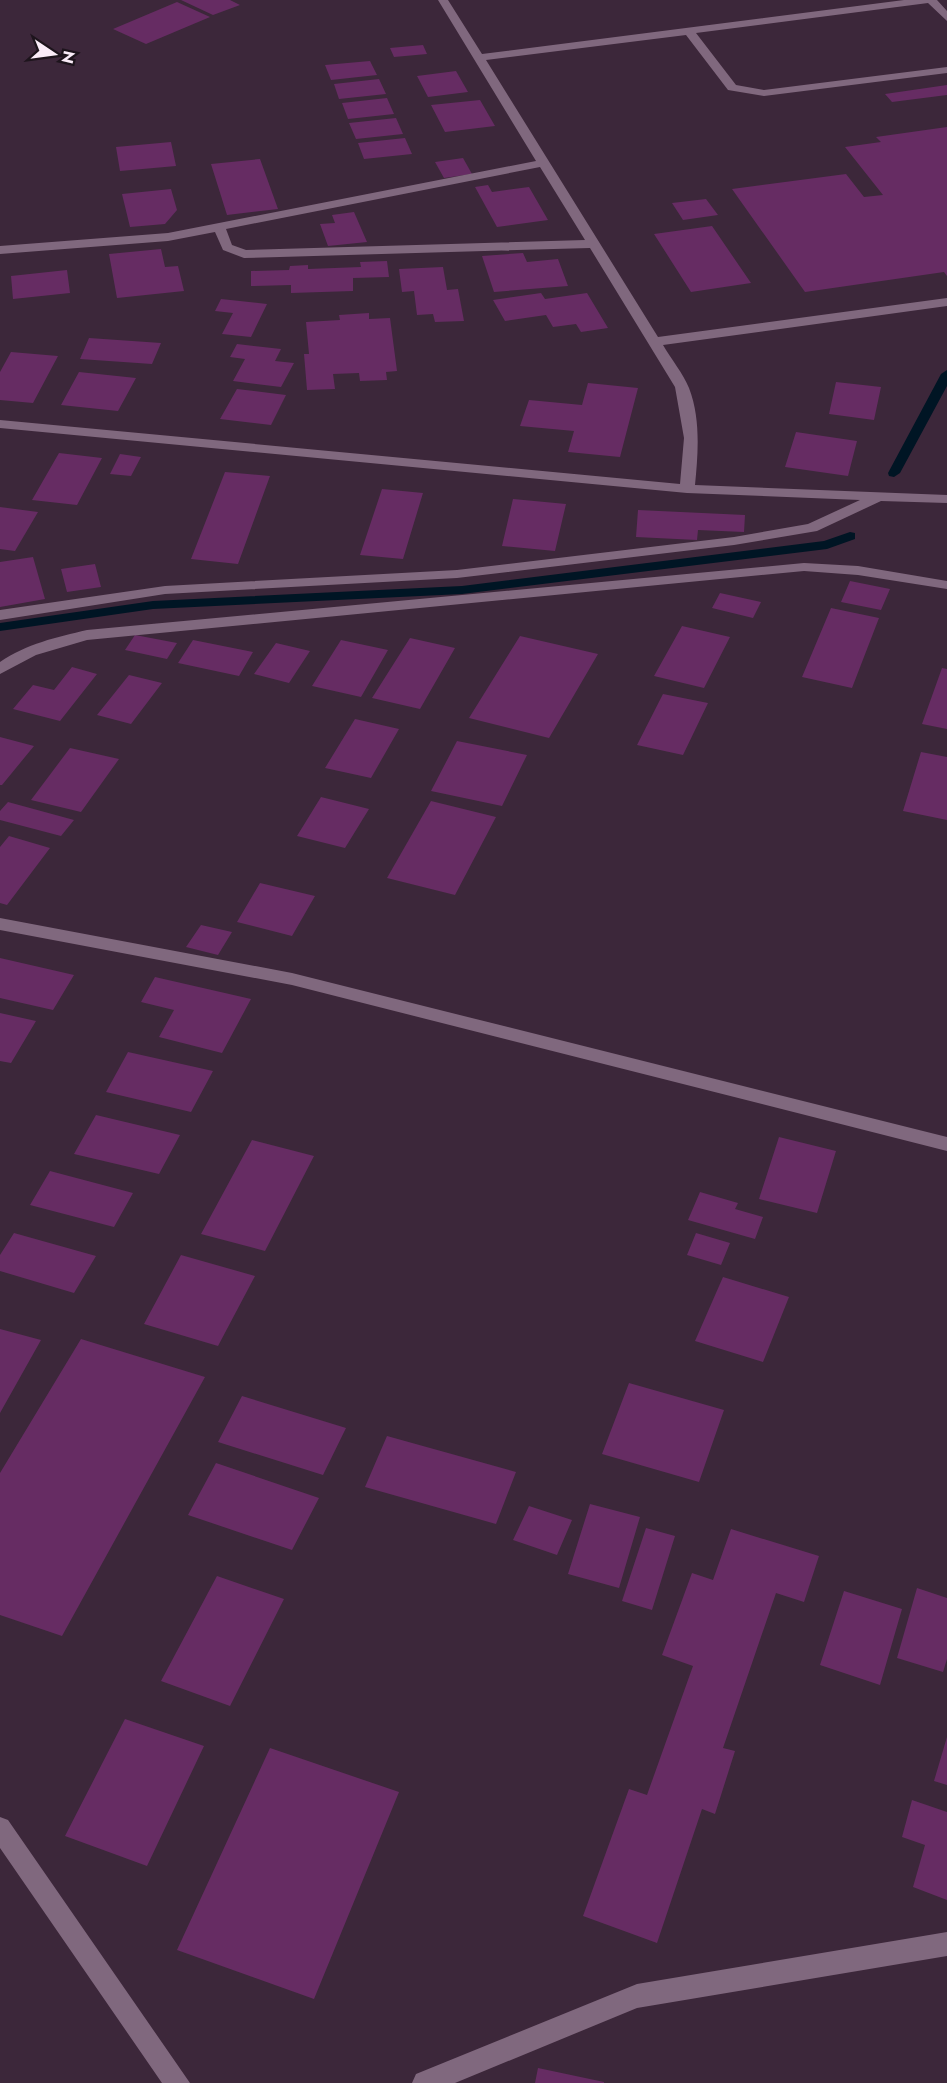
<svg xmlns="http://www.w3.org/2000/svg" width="947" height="2083" font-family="Jost,sans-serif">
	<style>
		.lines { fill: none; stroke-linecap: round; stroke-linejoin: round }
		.stream { fill: #001524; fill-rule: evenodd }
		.building { fill: #662c63 }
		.minor { fill: #80687e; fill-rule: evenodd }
	</style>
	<rect width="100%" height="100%" fill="#3c273a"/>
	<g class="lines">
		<path class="stream" d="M 947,370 L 947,386 L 900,473 L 894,477 L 889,476 L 888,473 L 941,374 Z
			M 850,532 L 855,533 L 855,539 L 827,549 L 462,594 L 153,609 L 0,631 L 0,623 L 153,601 L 462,586 L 824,541 Z"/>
	</g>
	<path class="building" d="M 181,0 L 230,0 L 240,5 L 213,15 Z
		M 177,2 L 210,17 L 146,44 L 113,29 Z
		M 423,45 L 427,54 L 394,57 L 390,48 Z
		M 370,61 L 377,75 L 331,80 L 325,65 Z
		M 456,71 L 468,92 L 428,97 L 417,76 Z
		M 379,79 L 386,94 L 339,99 L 334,84 Z
		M 947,85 L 947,95 L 892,102 L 885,94 Z
		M 387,98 L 394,114 L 348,119 L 342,103 Z
		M 480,100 L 495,126 L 445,132 L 431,105 Z
		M 396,118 L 403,134 L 356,139 L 349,123 Z
		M 947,127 L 947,276 L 944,272 L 805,292 L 732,189 L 846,174 L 864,197 L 883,195 L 845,147 L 881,142 L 876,137 Z
		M 405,138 L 412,154 L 364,159 L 358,143 Z
		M 171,142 L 176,166 L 120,171 L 116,147 Z
		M 463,158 L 472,174 L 444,178 L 435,162 Z
		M 260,159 L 278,209 L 227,215 L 211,164 Z
		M 488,185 L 492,192 L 529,187 L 548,220 L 497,227 L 475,187 Z
		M 171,189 L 177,210 L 165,224 L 130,227 L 122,194 Z
		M 706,199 L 718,215 L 683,220 L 672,203 Z
		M 354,212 L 367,242 L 328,246 L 320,224 L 335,223 L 332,215 Z
		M 712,226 L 751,283 L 691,292 L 654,234 Z
		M 161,249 L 165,267 L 178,266 L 184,291 L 117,298 L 109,254 Z
		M 523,253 L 527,262 L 558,259 L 568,286 L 494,292 L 482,256 Z
		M 387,261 L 389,277 L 353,278 L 353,291 L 291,293 L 291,285 L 251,286 L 251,271 L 289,270 L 290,266 L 308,265 L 308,269 L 361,267 L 360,262 Z
		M 443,267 L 447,290 L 458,289 L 464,321 L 435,322 L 433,314 L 417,315 L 414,291 L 402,292 L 399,269 Z
		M 67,270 L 70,293 L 13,299 L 11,276 Z
		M 541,293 L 545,299 L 587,293 L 608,328 L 581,332 L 576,324 L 553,327 L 546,315 L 505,321 L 493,300 Z
		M 221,299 L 267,304 L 251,337 L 222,334 L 233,313 L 215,311 Z
		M 369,313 L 369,319 L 390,318 L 397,371 L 386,372 L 387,380 L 360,381 L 359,373 L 333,374 L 335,389 L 307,390 L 304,354 L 309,354 L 306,322 L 340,320 L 339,315 Z
		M 89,338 L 161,343 L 152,364 L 80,359 Z
		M 237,344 L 281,349 L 275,361 L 294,363 L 281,387 L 233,381 L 245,359 L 230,357 Z
		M 11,352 L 58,356 L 33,403 L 0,400 L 0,372 Z
		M 79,372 L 136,378 L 118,411 L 61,405 Z
		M 836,382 L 881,387 L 874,420 L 829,414 Z
		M 588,383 L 638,388 L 620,457 L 568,452 L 574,431 L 520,426 L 529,400 L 582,405 Z
		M 237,389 L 286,395 L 271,425 L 220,419 Z
		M 796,432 L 857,441 L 848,476 L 785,467 Z
		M 59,453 L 102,458 L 77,505 L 32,500 Z
		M 120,454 L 141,457 L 131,476 L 110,474 Z
		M 225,472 L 270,476 L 238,564 L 191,559 Z
		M 382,489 L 423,493 L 403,559 L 360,555 Z
		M 513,499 L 566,504 L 555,551 L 502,546 Z
		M 0,507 L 38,512 L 15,551 L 0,549 Z
		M 638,510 L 745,515 L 744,532 L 698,530 L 697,540 L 636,537 Z
		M 33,557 L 45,599 L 0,607 L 0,562 Z
		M 95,564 L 101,587 L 67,592 L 61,569 Z
		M 850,581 L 890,589 L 881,610 L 841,602 Z
		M 720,593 L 761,602 L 753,618 L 712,608 Z
		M 831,608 L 879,618 L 852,688 L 802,677 Z
		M 682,626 L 730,637 L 704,688 L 654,676 Z
		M 135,635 L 177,643 L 167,659 L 125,650 Z
		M 520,636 L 598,654 L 549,738 L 469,718 Z
		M 410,638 L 455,648 L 420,709 L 372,698 Z
		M 193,640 L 253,652 L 239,676 L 178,663 Z
		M 341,640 L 388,650 L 361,697 L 312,686 Z
		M 276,643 L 310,651 L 289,683 L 254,674 Z
		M 72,667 L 97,674 L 60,721 L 13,709 L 33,685 L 54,690 Z
		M 942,668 L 947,669 L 947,729 L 922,724 Z
		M 129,675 L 162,683 L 131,724 L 97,715 Z
		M 663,694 L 708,703 L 683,755 L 637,745 Z
		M 355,719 L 399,729 L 371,778 L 325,768 Z
		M 0,737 L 34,746 L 2,785 L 0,785 Z
		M 457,741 L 527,755 L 502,806 L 431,791 Z
		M 70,748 L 119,759 L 81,812 L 31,800 Z
		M 921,752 L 947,757 L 947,820 L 903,811 Z
		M 321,797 L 369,809 L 345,848 L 297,836 Z
		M 431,801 L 496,817 L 455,895 L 387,878 Z
		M 8,802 L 74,820 L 61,836 L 0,820 L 0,811 Z
		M 9,836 L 50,848 L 7,905 L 0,903 L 0,847 Z
		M 260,883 L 315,896 L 292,936 L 237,922 Z
		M 201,925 L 232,932 L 218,955 L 186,947 Z
		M 0,958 L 74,975 L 53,1010 L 0,998 Z
		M 155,977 L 251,999 L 222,1053 L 159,1037 L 174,1010 L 141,1002 Z
		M 0,1013 L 36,1021 L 11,1063 L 0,1061 Z
		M 128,1052 L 213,1071 L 191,1112 L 106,1092 Z
		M 96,1115 L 180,1135 L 159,1174 L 74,1154 Z
		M 779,1137 L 836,1151 L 817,1213 L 759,1199 Z
		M 252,1140 L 314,1156 L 265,1251 L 201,1234 Z
		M 50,1171 L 133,1193 L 114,1227 L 30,1205 Z
		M 700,1192 L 738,1203 L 735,1209 L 763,1217 L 755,1239 L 688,1220 Z
		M 14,1233 L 96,1256 L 74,1293 L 0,1271 L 0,1255 Z
		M 696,1233 L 730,1243 L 721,1265 L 687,1255 Z
		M 181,1255 L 255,1276 L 218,1346 L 144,1324 Z
		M 723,1277 L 789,1297 L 763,1362 L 695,1341 Z
		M 0,1329 L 41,1340 L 0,1413 Z
		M 81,1339 L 205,1377 L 62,1636 L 0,1615 L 0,1473 Z
		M 629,1383 L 724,1410 L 699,1482 L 602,1454 Z
		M 242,1396 L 346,1428 L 323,1475 L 218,1442 Z
		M 387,1436 L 516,1472 L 496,1524 L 365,1487 Z
		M 216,1463 L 319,1498 L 292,1550 L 188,1515 Z
		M 590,1504 L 640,1517 L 619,1588 L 568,1574 Z
		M 529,1506 L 572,1520 L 557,1555 L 513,1540 Z
		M 646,1528 L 675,1536 L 652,1610 L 622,1601 Z
		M 731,1529 L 819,1556 L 804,1602 L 776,1593 L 723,1748 L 735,1751 L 715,1814 L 702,1809 L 657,1943 L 583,1916 L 629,1789 L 647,1795 L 693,1666 L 662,1655 L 692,1573 L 713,1580 Z
		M 217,1576 L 284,1599 L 230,1706 L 161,1681 Z
		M 917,1588 L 947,1598 L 947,1659 L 943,1672 L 897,1658 Z
		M 844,1591 L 902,1609 L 880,1685 L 820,1665 Z
		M 125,1719 L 204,1746 L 147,1866 L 65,1836 Z
		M 947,1737 L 947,1785 L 934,1781 Z
		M 270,1748 L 399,1792 L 314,1999 L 177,1950 Z
		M 912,1800 L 947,1812 L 947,1900 L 913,1887 L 925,1845 L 902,1837 Z
		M 538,2068 L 604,2082 L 604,2083 L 535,2083 Z"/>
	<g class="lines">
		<path class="minor" d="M 438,0 L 448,0 L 482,54 L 904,0 L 937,0 L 947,11 L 947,21 L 928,3 L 696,33 L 736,85 L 764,90 L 947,67 L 947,73 L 764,96 L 728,90 L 686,35 L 486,60 L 658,337 L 947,298 L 947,306 L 663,345 C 671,359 683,373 689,388 C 701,419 698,454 695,485 L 947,495 L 947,503 L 881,501 L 817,531 L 734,545 L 457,578 L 165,594 L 0,620 L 0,610 L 165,586 L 457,570 L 734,537 L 808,524 L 860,500 L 687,493 L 0,428 L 0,420 L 680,484 L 684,438 L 675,387 L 590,248 L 244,258 L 223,250 L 215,232 L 168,241 L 0,254 L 0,246 L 168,233 L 536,161 ZM 540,167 L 585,240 L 246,250 L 232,245 L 226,229 Z
			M 804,563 L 858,566 L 947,581 L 947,589 L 858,575 L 804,571 L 87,640 L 36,655 L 0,674 L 0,662 C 26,644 57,637 87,630 Z
			M 0,918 L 292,973 L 947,1137 L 947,1151 L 292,985 L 0,930 Z
			M 0,1817 L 8,1820 L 190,2083 L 162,2083 L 0,1848 Z
			M 947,1932 L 947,1956 L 637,2008 L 455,2083 L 412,2083 L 416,2074 L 637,1984 Z"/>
	</g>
	<g transform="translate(54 54) rotate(103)" stroke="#1d141c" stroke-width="4.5" paint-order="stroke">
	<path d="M0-4.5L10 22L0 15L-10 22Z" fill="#faecf8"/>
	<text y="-9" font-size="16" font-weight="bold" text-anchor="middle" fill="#faecf8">N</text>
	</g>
</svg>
